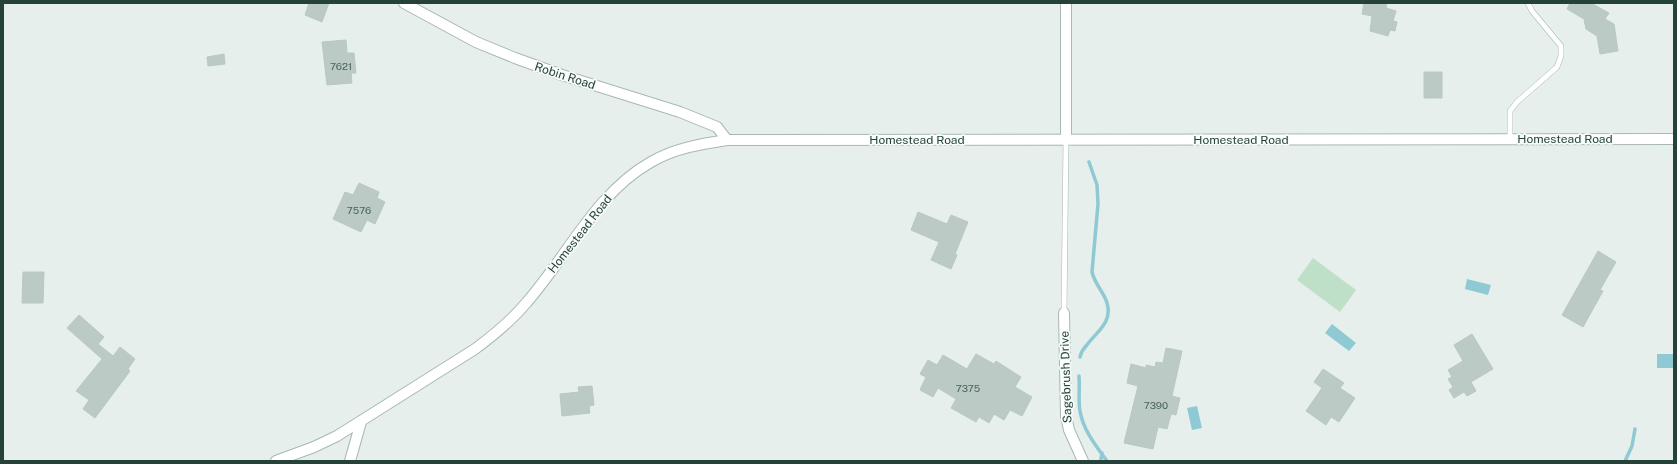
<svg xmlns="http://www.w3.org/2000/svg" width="1677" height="464" font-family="'Public Sans',sans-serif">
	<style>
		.green { fill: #bfe0c8 }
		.water { fill: #8ec9d4 }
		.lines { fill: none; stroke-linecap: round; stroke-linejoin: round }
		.stream { stroke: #8ec9d4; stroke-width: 3.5 }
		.building { fill: #bbcac4; stroke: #b8c9c2 }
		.lane-casing { stroke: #a8b8b2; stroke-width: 6 }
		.street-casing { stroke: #a8b8b2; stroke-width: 12 }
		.lane { stroke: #fff; stroke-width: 5 }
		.street { stroke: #fff; stroke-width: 10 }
		.labels { text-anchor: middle; stroke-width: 3.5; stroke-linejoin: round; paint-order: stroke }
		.number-label { font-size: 10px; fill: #4a645c }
		.street-label { font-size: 12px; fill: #24423a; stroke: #f7fbf9 }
	</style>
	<rect width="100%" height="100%" fill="#e6efeb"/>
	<path class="green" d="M 1313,258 L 1356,290 L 1340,312 L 1297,280 Z"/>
	<path class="water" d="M 1467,279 L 1491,285 L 1488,295 L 1465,289 Z
		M 1332,324 L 1356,343 L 1349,351 L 1325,333 Z
		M 1657,354 L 1674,354 L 1674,368 L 1657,368 Z
		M 1197,406 L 1202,428 L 1192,430 L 1187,408 Z"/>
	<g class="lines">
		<path class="stream" d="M 1080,357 C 1081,353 1083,349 1086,346 C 1096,332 1113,323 1107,303 C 1104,292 1095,285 1092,272 L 1098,204 L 1097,185 L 1089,162
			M 1079,376 C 1080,387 1078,400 1080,411 C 1083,430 1096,446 1107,461
			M 1101,459 L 1102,453
			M 1625,461 L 1632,446 L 1635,429"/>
	</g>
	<path class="building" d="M 309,3 L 329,3 L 322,22 L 305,15 Z
		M 1364,3 L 1387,3 L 1386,8 L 1396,11 L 1393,21 L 1397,22 L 1395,31 L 1390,30 L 1388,36 L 1370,31 L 1372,16 L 1362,14 Z
		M 1570,3 L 1591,3 L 1609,13 L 1605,19 L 1614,24 L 1618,51 L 1600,54 L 1597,36 L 1586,29 L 1584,19 L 1567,9 Z
		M 346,40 L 347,53 L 354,53 L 356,73 L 351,73 L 352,83 L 327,85 L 322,42 Z
		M 224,54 L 225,64 L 208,66 L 207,57 Z
		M 1424,72 L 1442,72 L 1442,98 L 1424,98 Z
		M 359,183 L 379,192 L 377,198 L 385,202 L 375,224 L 367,220 L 361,232 L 333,219 L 345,192 L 353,195 Z
		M 918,212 L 947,224 L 951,215 L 968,222 L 955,254 L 957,255 L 951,269 L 931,260 L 939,242 L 911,230 Z
		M 1598,251 L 1616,262 L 1600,290 L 1603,291 L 1583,327 L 1562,315 Z
		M 23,272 L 44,272 L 43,303 L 22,303 Z
		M 79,315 L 104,337 L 98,344 L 113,356 L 120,347 L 135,359 L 128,369 L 130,371 L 95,418 L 83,409 L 89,400 L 76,391 L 102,359 L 67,328 Z
		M 1472,334 L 1493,369 L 1471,382 L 1476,391 L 1467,396 L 1464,392 L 1454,398 L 1449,390 L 1453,387 L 1448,379 L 1452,377 L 1448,370 L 1463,361 L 1454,345 Z
		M 1166,348 L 1182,351 L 1172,396 L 1180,398 L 1176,415 L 1171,414 L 1167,429 L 1158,427 L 1153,449 L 1124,443 L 1138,386 L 1127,383 L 1131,364 L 1146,368 L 1146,365 L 1155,367 L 1156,362 L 1163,363 Z
		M 976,354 L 994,364 L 996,361 L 1021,377 L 1015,387 L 1032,397 L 1022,416 L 1010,410 L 1004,420 L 994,414 L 989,423 L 979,417 L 976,422 L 951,408 L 956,399 L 938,388 L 933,397 L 920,390 L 926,377 L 920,374 L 928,360 L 937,365 L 943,355 L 967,369 Z
		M 1323,369 L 1344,383 L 1340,388 L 1355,398 L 1339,422 L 1331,417 L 1326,425 L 1306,411 L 1322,388 L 1314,382 Z
		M 592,386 L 594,405 L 589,406 L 590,413 L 562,416 L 560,394 L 579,392 L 578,387 Z"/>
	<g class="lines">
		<defs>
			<path id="lane" d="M 1510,139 L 1510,111 L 1517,102 L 1557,67 L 1561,56 L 1561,46 L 1532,11 L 1528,3
				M 1064,313 L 1066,140"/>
			<path id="street" d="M 404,3 L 476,42 L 515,58 L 562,75 L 680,112 L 717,127 L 727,140
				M 1066,3 L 1066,140
				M 1064,313 L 1066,416 L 1069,430 L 1083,461
				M 276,461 L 314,447 L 337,436 L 475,349 C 494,335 512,320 527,302 C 568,255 596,193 651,162 C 675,148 701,144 727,140 L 1674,139
				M 350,461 L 361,422"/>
		</defs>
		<use href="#lane" class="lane-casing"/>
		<use href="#street" class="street-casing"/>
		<use href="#lane" class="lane"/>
		<use href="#street" class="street"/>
	</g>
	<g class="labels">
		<g class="number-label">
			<text x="341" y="70">7621</text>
			<text x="359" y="214">7576</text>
			<text x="968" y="392">7375</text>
			<text x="1156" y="409">7390</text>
		</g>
		<g class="street-label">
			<text transform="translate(565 76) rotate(18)" y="4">Robin Road</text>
			<text x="1565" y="143">Homestead Road</text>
			<text x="917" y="144">Homestead Road</text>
			<text x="1241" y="144">Homestead Road</text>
			<text transform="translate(580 234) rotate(-52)" y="4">Homestead Road</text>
			<text transform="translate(1066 377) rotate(-92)" y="4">Sagebrush Drive</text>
		</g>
	</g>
	<rect width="1677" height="464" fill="none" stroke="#24423a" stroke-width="8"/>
</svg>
